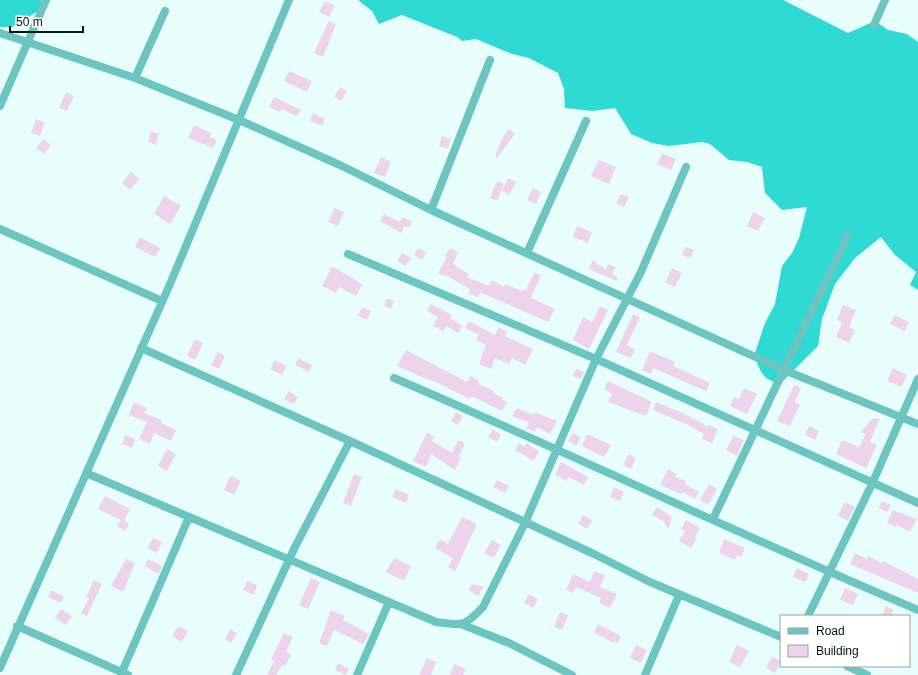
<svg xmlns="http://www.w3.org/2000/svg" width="918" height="675" font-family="Helvetica,sans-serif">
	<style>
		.forest { fill: #2fd9d4 }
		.building { fill: #edd4eb }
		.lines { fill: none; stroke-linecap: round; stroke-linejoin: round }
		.street { stroke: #6dc5c2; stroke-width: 8 }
	</style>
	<rect width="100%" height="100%" fill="#e7fefd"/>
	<path class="forest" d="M 0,0 L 41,0 L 43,8 L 12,27 L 0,27 Z
		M 358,0 L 783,0 L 848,33 L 875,21 L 888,30 L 907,34 L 918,42 L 918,290 L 910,285 L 916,272 L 895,255 L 881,237 L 855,258 L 835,284 L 822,319 L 818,346 L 779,385 L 766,378 L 761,372 L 754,356 L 765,323 L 775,304 L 782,266 L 792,253 L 799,238 L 807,207 L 782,210 L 765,193 L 762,167 L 747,162 L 729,160 L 710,144 L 702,142 L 669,146 L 652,143 L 631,134 L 615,108 L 593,111 L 565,108 L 564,89 L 558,73 L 529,58 L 512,54 L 476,39 L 462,41 L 457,37 L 402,15 L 379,24 L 372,11 Z"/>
	<path class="building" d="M 325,1 L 335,5 L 329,17 L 319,12 Z
		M 329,21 L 336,24 L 323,57 L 314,53 Z
		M 289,71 L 312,81 L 307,92 L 284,81 Z
		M 340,87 L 347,91 L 341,101 L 334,97 Z
		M 66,92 L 74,96 L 67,111 L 59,108 Z
		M 274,97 L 301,110 L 297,116 L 281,109 L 280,112 L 269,107 Z
		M 313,113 L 325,119 L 322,126 L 310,121 Z
		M 36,119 L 45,123 L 40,136 L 31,133 Z
		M 194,125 L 211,133 L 210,137 L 217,140 L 213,148 L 188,138 Z
		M 509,129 L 515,134 L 497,158 L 495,157 L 502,139 Z
		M 151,131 L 159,134 L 156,145 L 148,142 Z
		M 442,136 L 451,139 L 448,149 L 439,146 Z
		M 43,139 L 51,145 L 44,154 L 36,148 Z
		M 662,153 L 676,159 L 671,170 L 657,164 Z
		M 381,157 L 391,162 L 385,177 L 374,173 Z
		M 599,160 L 616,167 L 609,184 L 591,176 Z
		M 131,172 L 139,179 L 130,190 L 122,183 Z
		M 508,178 L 516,182 L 509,195 L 502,191 Z
		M 497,181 L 504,184 L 497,201 L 490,198 Z
		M 533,188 L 541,192 L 536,204 L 527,200 Z
		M 621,194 L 629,197 L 624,207 L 616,203 Z
		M 164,196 L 181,206 L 170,224 L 154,214 Z
		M 334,208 L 344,212 L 338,226 L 328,222 Z
		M 753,212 L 765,218 L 758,231 L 747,226 Z
		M 384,214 L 400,222 L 402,217 L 412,221 L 409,228 L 404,226 L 402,233 L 380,221 Z
		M 577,226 L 592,232 L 588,243 L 573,237 Z
		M 140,237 L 160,248 L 155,257 L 135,247 Z
		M 685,247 L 694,250 L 691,258 L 682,255 Z
		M 418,248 L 426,252 L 422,260 L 414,255 Z
		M 450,248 L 458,252 L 453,264 L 469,274 L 467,277 L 489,286 L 492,280 L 504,287 L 505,284 L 522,291 L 524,289 L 526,290 L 534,273 L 541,275 L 531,298 L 555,309 L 548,322 L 480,292 L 478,297 L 469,294 L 470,289 L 447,276 L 446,277 L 438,273 L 447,257 L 445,256 Z
		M 402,253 L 411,258 L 406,266 L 397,261 Z
		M 593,260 L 606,270 L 608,264 L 616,267 L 612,274 L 618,278 L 617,281 L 595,272 L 589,268 Z
		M 332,266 L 362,284 L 356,296 L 339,287 L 336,293 L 322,286 Z
		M 672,268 L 682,273 L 675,287 L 665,283 Z
		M 387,298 L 394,301 L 391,309 L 384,306 Z
		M 431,304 L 452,315 L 450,318 L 463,326 L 458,333 L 446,326 L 443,331 L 433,326 L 438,317 L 427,311 Z
		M 843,305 L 856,310 L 849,327 L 855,330 L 849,343 L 836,337 L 842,323 L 837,320 Z
		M 600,306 L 608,310 L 589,349 L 573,340 L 583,317 L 592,322 Z
		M 362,307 L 371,311 L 367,320 L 358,316 Z
		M 633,314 L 640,317 L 627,345 L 635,349 L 631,358 L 616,352 Z
		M 895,315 L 909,322 L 905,331 L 890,324 Z
		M 469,321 L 495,335 L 499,327 L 507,332 L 505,336 L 533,349 L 525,365 L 512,358 L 509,364 L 495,358 L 491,369 L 479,364 L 486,345 L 476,340 L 479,335 L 465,328 Z
		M 195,339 L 203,343 L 195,360 L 187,356 Z
		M 406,350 L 467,382 L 471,376 L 479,381 L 478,384 L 494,391 L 493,393 L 503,398 L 502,400 L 507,402 L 502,411 L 472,396 L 470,399 L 432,380 L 431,381 L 397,366 Z
		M 650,351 L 675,362 L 673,366 L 710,383 L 706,391 L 653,368 L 651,374 L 642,370 Z
		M 218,352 L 225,356 L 219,369 L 211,365 Z
		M 298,358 L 312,365 L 309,372 L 295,365 Z
		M 275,360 L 287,366 L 282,375 L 270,369 Z
		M 893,368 L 907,375 L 901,387 L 887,381 Z
		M 576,369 L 584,372 L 581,379 L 573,376 Z
		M 608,381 L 652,402 L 646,416 L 608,402 L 612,394 L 604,389 Z
		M 794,385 L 801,388 L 795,402 L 800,405 L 790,426 L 777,421 Z
		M 744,388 L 757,394 L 747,414 L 730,406 L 734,397 L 739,399 Z
		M 289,391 L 298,397 L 294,404 L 284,399 Z
		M 134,402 L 147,408 L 144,413 L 162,420 L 161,423 L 176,430 L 171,441 L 154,433 L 150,444 L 139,439 L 147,422 L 129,415 Z
		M 656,402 L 683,413 L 707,426 L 708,425 L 718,429 L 712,443 L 702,439 L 704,434 L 688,425 L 653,410 Z
		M 517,408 L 533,415 L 534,412 L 557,421 L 550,434 L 537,427 L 535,432 L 526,428 L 529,423 L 512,416 Z
		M 456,412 L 463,416 L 458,425 L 451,421 Z
		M 880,418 L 870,442 L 877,445 L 866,468 L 836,454 L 842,440 L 859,447 L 866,434 L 861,432 L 872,419 Z
		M 809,426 L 819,431 L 815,440 L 805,435 Z
		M 493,429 L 501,435 L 497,442 L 488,437 Z
		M 427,433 L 434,436 L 432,441 L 452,453 L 458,440 L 465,443 L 459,456 L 461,458 L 455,470 L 431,454 L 426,467 L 413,461 Z
		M 573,433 L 581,438 L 576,446 L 568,441 Z
		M 587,434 L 611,445 L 604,457 L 582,446 Z
		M 125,435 L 135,439 L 132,448 L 122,444 Z
		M 733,436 L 744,440 L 737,456 L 726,450 Z
		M 519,443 L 524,446 L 526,443 L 539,451 L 534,461 L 515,450 Z
		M 167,449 L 176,454 L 167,471 L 158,466 Z
		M 629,454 L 636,458 L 631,469 L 623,465 Z
		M 561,462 L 588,477 L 584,485 L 568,477 L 567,481 L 555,475 Z
		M 668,469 L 677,474 L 675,477 L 686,481 L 685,484 L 699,492 L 695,499 L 682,492 L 681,494 L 660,485 Z
		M 354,474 L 362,477 L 351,506 L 343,503 Z
		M 230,476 L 241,481 L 234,495 L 224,490 Z
		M 497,480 L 509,486 L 505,493 L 493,487 Z
		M 709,484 L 717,489 L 708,505 L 700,500 Z
		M 614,487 L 624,492 L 620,501 L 610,497 Z
		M 396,489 L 409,495 L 406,503 L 392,497 Z
		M 105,496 L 130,509 L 124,521 L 129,524 L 125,531 L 117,526 L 121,520 L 98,509 Z
		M 882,501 L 891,505 L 887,512 L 878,508 Z
		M 845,502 L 855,507 L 848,521 L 838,516 Z
		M 657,507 L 672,517 L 668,529 L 663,521 L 652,515 Z
		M 893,510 L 917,519 L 910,532 L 897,525 L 896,527 L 887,523 Z
		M 583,515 L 592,520 L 587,529 L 578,524 Z
		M 462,517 L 477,524 L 455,571 L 448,567 L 453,558 L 435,548 L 440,539 L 448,544 Z
		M 686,520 L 700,528 L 695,537 L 697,538 L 691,548 L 679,541 L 685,531 L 681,529 Z
		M 153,538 L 162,542 L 157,553 L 147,548 Z
		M 724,539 L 745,548 L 741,557 L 737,555 L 735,560 L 719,553 Z
		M 492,540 L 501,545 L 494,558 L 484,553 Z
		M 855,553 L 867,559 L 868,556 L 882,563 L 883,561 L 918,579 L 918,593 L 850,564 Z
		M 394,558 L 411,566 L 404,581 L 386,572 Z
		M 126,559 L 135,563 L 123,592 L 111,586 Z
		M 148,559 L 162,566 L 159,574 L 144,566 Z
		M 797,568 L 809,574 L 805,582 L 793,577 Z
		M 594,571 L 605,575 L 600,587 L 617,594 L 610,608 L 599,603 L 601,598 L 576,587 L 573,593 L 566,590 L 573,574 L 590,582 Z
		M 311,578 L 320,582 L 308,609 L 299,605 Z
		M 94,580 L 102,584 L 87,616 L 81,613 L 89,598 L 86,597 Z
		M 247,581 L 257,585 L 254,595 L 243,590 Z
		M 472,584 L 484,587 L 478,596 L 469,590 Z
		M 845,588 L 858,594 L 853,605 L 840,600 Z
		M 51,590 L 64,597 L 60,603 L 48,597 Z
		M 529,594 L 538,599 L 533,608 L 524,603 Z
		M 886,606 L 894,610 L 891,616 L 881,616 Z
		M 61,609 L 72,616 L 66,625 L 55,618 Z
		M 331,610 L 345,616 L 343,620 L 369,634 L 363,644 L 334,630 L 327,646 L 319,643 Z
		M 560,612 L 568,615 L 562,630 L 554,627 Z
		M 598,624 L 621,636 L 618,643 L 615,641 L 614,643 L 594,632 Z
		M 178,626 L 188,631 L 182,642 L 172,636 Z
		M 230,629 L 237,633 L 231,643 L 225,639 Z
		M 284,633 L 293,637 L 286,652 L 291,655 L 285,666 L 282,665 L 276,675 L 267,675 L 274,661 L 271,659 Z
		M 636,645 L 647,650 L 641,663 L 630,658 Z
		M 737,645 L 749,651 L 740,667 L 729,662 Z
		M 772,657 L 781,661 L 775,673 L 766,668 Z
		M 427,658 L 436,662 L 431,675 L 419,675 Z
		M 338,663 L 349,669 L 346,675 L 335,670 Z
		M 454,664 L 466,669 L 463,675 L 450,675 Z"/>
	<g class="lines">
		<path class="street" d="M 874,25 L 885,0
			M 0,33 L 135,78 L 239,120 L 342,166 L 431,210 L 784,370 L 918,424
			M 135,78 L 165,11
			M 0,106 L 46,0
			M 431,210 L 490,60
			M 0,229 L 162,301
			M 527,253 L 586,121
			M 348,254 L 596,359 L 918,503
			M 141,348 L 350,441 L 594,554 L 650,582 L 781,637
			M 394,378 C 570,453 742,536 918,610
			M 86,473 L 436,622 C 463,625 463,628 483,607 L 525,523 L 596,359 L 641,272 L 686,167
			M 713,519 L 848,235
			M 808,616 L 872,484 L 918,379
			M 463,625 L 509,643 L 572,675
			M 17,626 L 128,675
			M 847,666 L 867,675
			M 0,668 L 170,284 L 289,0
			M 122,672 L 189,517
			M 236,675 L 294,549 L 350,441
			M 357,675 L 389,602
			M 645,675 L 679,595"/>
	</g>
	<rect x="780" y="615" width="130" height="52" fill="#ffffff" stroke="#9ca1a1"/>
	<rect x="788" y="628" width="20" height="6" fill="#6dc5c2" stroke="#9ca1a1"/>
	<text x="816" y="635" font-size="12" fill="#071515">Road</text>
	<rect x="788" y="645" width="20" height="12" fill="#edd4eb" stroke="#9ca1a1"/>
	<text x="816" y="655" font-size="12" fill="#071515">Building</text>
	<path d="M10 26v6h73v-6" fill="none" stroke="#071515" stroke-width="2"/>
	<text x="16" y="26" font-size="12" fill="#071515" stroke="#ffffff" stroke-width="3" paint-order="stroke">50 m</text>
</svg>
